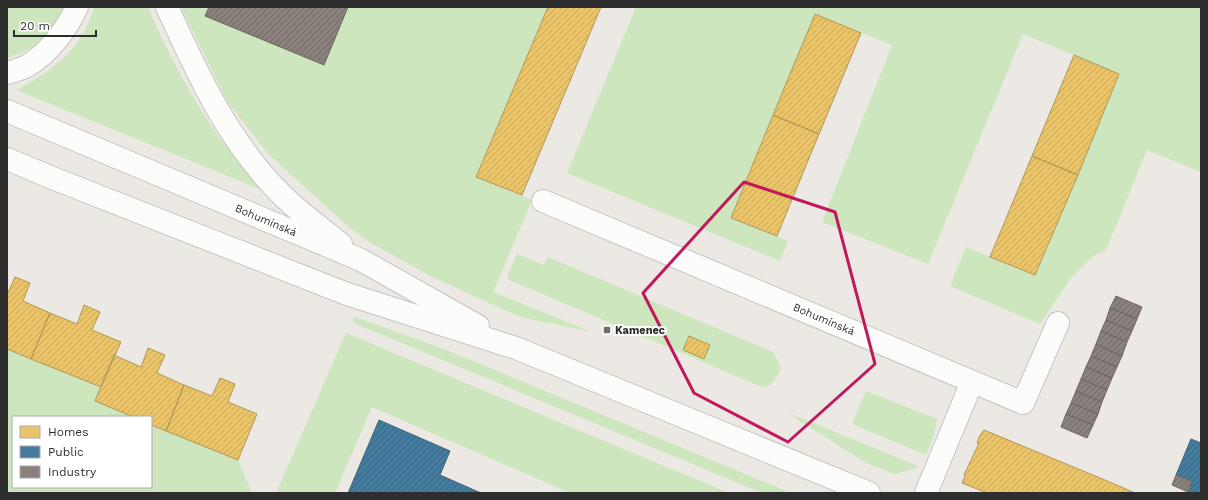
<svg xmlns="http://www.w3.org/2000/svg" width="1208" height="500" font-family="'Work Sans',sans-serif">
	<style>
		.grass { fill: #cee6be }
		.homes { fill: url(#homes-hatch); stroke: #b19758 }
		.public { fill: url(#public-hatch); stroke: #3e647c }
		.industry { fill: url(#industry-hatch); stroke: #6e6865 }
		.lines { fill: none; stroke-linecap: round; stroke-linejoin: round }
		.street-casing { stroke: #c5c4c5; stroke-width: 24 }
		.secondary-casing { stroke: #c5c4c5; stroke-width: 24 }
		.street { stroke: #fcfcfb; stroke-width: 22 }
		.secondary { stroke: #fcfcfb; stroke-width: 22 }
		.marked { fill: none; stroke: #c2185b; stroke-width: 3; stroke-linejoin: round }
		.poi-dot { fill: #706f6e; stroke: #fff; stroke-width: 1.5 }
		.labels { text-anchor: middle; stroke-width: 4; stroke-linejoin: round; paint-order: stroke }
		.street-label { font-size: 11px; fill: #2e2e2e; stroke: #fff }
		.poi-label { font-size: 11px; font-weight: bold; fill: #2e2e2e; stroke: #fff; text-anchor: start }
	</style>
	<defs>
		<pattern id="homes-hatch" width="6" height="6" patternUnits="userSpaceOnUse"><rect width="6" height="6" fill="#e9c46a"/><path d="M-1 1l2-2M0 6l6-6M5 7l2-2" fill="none" stroke="#c8a95c"/></pattern>
		<pattern id="public-hatch" width="6" height="6" patternUnits="userSpaceOnUse"><rect width="6" height="6" fill="#457b9d"/><path d="M-1 1l2-2M0 6l6-6M5 7l2-2" fill="none" stroke="#3a6580"/></pattern>
		<pattern id="industry-hatch" width="6" height="6" patternUnits="userSpaceOnUse"><rect width="6" height="6" fill="#8a817c"/><path d="M-1 1l2-2M0 6l6-6M5 7l2-2" fill="none" stroke="#716a66"/></pattern>
	</defs>
	<rect width="100%" height="100%" fill="#ece8e4"/>
	<path class="grass" d="M 7,7 L 64,7 C 56,33 33,51 7,58 Z
		M 94,7 L 148,7 C 167,51 189,93 216,133 C 230,153 246,171 262,190 L 16,90 C 51,72 84,48 94,7 Z
		M 181,7 L 548,7 L 476,176 L 532,200 L 493,292 L 592,332 L 520,317 L 432,277 L 369,242 L 350,228 L 268,154 L 227,101 Z
		M 636,7 L 1201,7 L 1201,172 L 1147,150 L 1106,250 L 1092,257 L 1071,278 L 1040,324 L 950,286 L 966,247 L 1035,275 L 1119,74 L 1023,34 L 928,264 L 822,222 L 892,45 L 815,14 L 731,218 L 788,241 L 780,261 L 567,173 Z
		M 517,254 L 544,265 L 548,257 L 773,352 L 777,359 L 781,369 C 777,375 773,387 764,387 C 762,387 759,385 757,385 L 509,280 L 507,277 Z
		M 355,317 L 449,351 L 791,493 L 762,493 L 356,324 L 353,322 L 353,319 Z
		M 346,333 L 729,493 L 570,493 L 372,407 L 335,493 L 276,493 Z
		M 7,349 L 101,387 L 95,401 L 133,417 L 13,417 L 13,487 L 151,487 L 151,425 L 238,460 L 252,493 L 7,493 Z
		M 866,391 L 937,419 C 935,432 932,443 926,455 L 852,424 Z
		M 789,414 L 799,417 L 918,466 L 917,468 L 894,474 L 866,463 Z"/>
	<path class="homes" d="M 548,7 L 601,7 L 522,195 L 476,177 Z
		M 815,14 L 861,33 L 819,134 L 773,115 Z
		M 1074,55 L 1119,74 L 1078,175 L 1032,156 Z
		M 773,115 L 819,134 L 777,236 L 731,218 Z
		M 1032,156 L 1078,175 L 1035,275 L 990,257 Z
		M 15,277 L 30,283 L 23,301 L 50,313 L 31,359 L 7,349 L 7,295 Z
		M 84,305 L 100,312 L 92,330 L 121,342 L 101,387 L 31,359 L 50,313 L 77,324 Z
		M 689,336 L 710,345 L 704,359 L 683,350 Z
		M 148,348 L 165,355 L 157,373 L 184,385 L 166,431 L 151,425 L 151,417 L 133,417 L 95,401 L 114,355 L 141,367 Z
		M 220,378 L 235,384 L 228,402 L 257,414 L 238,460 L 166,431 L 184,385 L 212,396 Z
		M 984,430 L 1105,480 L 1135,493 L 987,493 L 962,483 L 965,476 L 964,475 L 979,443 L 977,443 L 979,437 Z"/>
	<path class="public" d="M 379,420 L 450,451 L 440,475 L 481,493 L 348,493 Z
		M 1191,439 L 1201,443 L 1201,493 L 1188,493 L 1192,481 L 1176,475 Z"/>
	<path class="industry" d="M 209,7 L 348,7 L 324,65 L 205,16 Z
		M 1116,296 L 1142,307 L 1137,319 L 1110,308 Z
		M 1110,308 L 1137,319 L 1132,331 L 1106,320 Z
		M 1106,320 L 1132,331 L 1127,342 L 1101,331 Z
		M 1101,331 L 1127,342 L 1122,356 L 1096,344 Z
		M 1096,344 L 1122,356 L 1117,367 L 1091,356 Z
		M 1091,356 L 1117,367 L 1112,378 L 1086,367 Z
		M 1086,367 L 1112,378 L 1107,390 L 1081,379 Z
		M 1081,379 L 1107,390 L 1102,402 L 1076,391 Z
		M 1076,391 L 1102,402 L 1098,414 L 1071,403 Z
		M 1071,403 L 1098,414 L 1093,425 L 1066,414 Z
		M 1066,414 L 1093,425 L 1087,438 L 1061,427 Z
		M 1176,475 L 1192,481 L 1188,492 L 1172,485 Z"/>
	<g class="lines">
		<defs>
			<path id="street" d="M 543,201 L 1023,403 L 1058,323
				M 926,493 L 972,382"/>
			<path id="secondary" d="M 167,7 C 197,73 227,139 278,191 C 297,211 320,227 341,244
				M 7,73 C 14,71 21,69 27,66 C 50,52 66,30 77,7
				M 7,111 L 361,260 L 478,326
				M 7,159 L 55,179 L 347,294 L 516,348 L 869,493"/>
		</defs>
		<use href="#street" class="street-casing"/>
		<use href="#secondary" class="secondary-casing"/>
		<use href="#street" class="street"/>
		<use href="#secondary" class="secondary"/>
	</g>
	<path class="marked" d="M 744,182 L 835,212 L 875,364 L 788,442 L 694,393 L 643,293 Z"/>
	<rect class="poi-dot" x="603" y="326" width="8" height="8" rx="2"/>
	<g class="labels">
		<g class="street-label">
			<text transform="translate(266 220) rotate(23)" y="4">Bohumínská</text>
			<text transform="translate(824 319) rotate(23)" y="4">Bohumínská</text>
		</g>
		<g class="poi-label">
			<text x="615" y="334">Kamenec</text>
		</g>
	</g>
	<rect width="1208" height="500" fill="none" stroke="#2e2e2e" stroke-width="16"/>
	<rect x="12" y="416" width="140" height="72" fill="#ffffff" stroke="#ababab"/>
	<rect x="20" y="426" width="20" height="12" fill="#e9c46a" stroke="#ababab"/>
	<text x="48" y="436" font-size="12" fill="#2e2e2e">Homes</text>
	<rect x="20" y="446" width="20" height="12" fill="#457b9d" stroke="#ababab"/>
	<text x="48" y="456" font-size="12" fill="#2e2e2e">Public</text>
	<rect x="20" y="466" width="20" height="12" fill="#8a817c" stroke="#ababab"/>
	<text x="48" y="476" font-size="12" fill="#2e2e2e">Industry</text>
	<path d="M14 30v6h82v-6" fill="none" stroke="#2e2e2e" stroke-width="2"/>
	<text x="20" y="30" font-size="12" fill="#2e2e2e" stroke="#ffffff" stroke-width="3" paint-order="stroke">20 m</text>
</svg>
